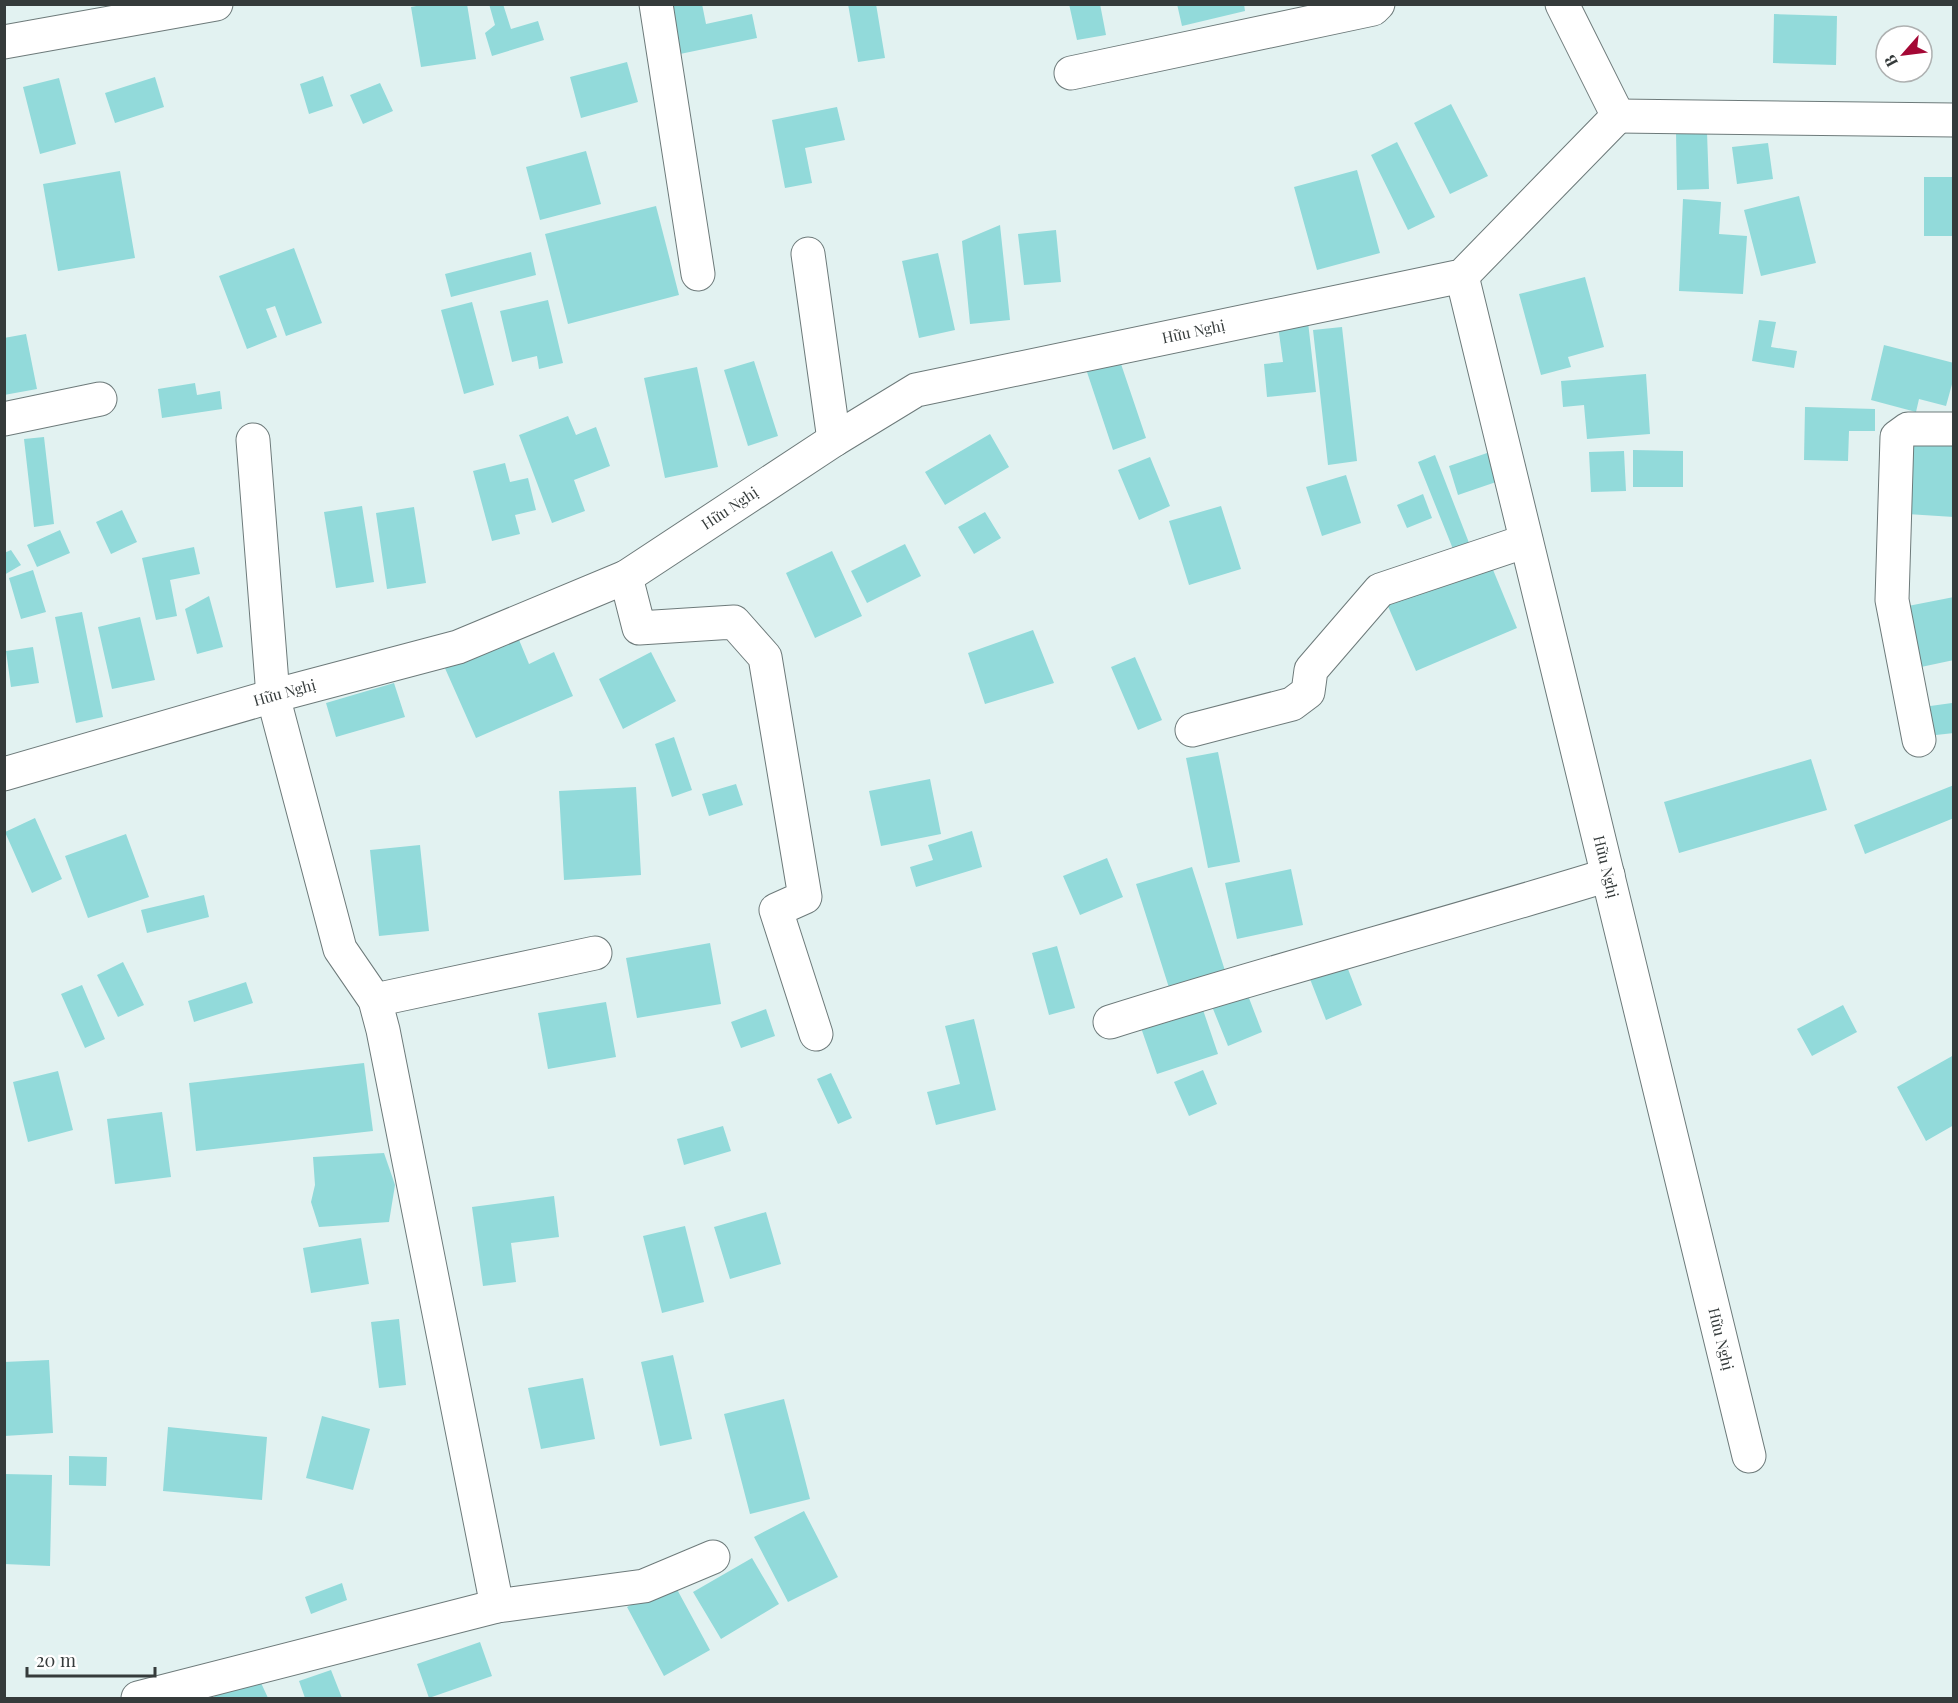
<svg xmlns="http://www.w3.org/2000/svg" width="1958" height="1703" font-family="'Playfair Display',serif">
	<style>
		.building { fill: #92dada }
		.lines { fill: none; stroke-linecap: round; stroke-linejoin: round }
		.minor-casing { stroke: #6d7a7a; stroke-width: 35 }
		.minor { stroke: #fff; stroke-width: 33 }
		.labels { text-anchor: middle; stroke-width: 5; stroke-linejoin: round; paint-order: stroke }
		.street-label { font-size: 15px; fill: #353b3b; stroke: #fff }
	</style>
	<rect width="100%" height="100%" fill="#e2f2f1"/>
	<path class="building" d="M 427,4 L 467,4 L 476,59 L 421,67 L 411,7 Z
		M 489,4 L 503,4 L 511,29 L 538,21 L 544,40 L 492,56 L 485,33 L 495,25 Z
		M 669,4 L 702,4 L 706,24 L 752,14 L 757,38 L 680,54 Z
		M 848,4 L 876,4 L 885,58 L 858,62 Z
		M 1069,4 L 1100,4 L 1106,35 L 1077,40 Z
		M 1177,4 L 1244,4 L 1245,11 L 1182,26 Z
		M 1774,14 L 1837,16 L 1836,65 L 1773,63 Z
		M 627,62 L 638,102 L 581,118 L 570,77 Z
		M 323,76 L 333,106 L 309,114 L 300,84 Z
		M 155,77 L 164,107 L 115,123 L 105,93 Z
		M 59,78 L 76,144 L 40,154 L 23,87 Z
		M 380,83 L 393,111 L 363,124 L 350,95 Z
		M 1451,104 L 1488,176 L 1450,194 L 1414,123 Z
		M 837,107 L 845,140 L 805,148 L 812,183 L 785,188 L 772,120 Z
		M 1676,132 L 1707,132 L 1709,189 L 1677,190 Z
		M 1397,142 L 1435,217 L 1408,230 L 1371,155 Z
		M 1768,143 L 1773,179 L 1737,184 L 1732,147 Z
		M 586,151 L 601,204 L 540,220 L 526,167 Z
		M 1357,170 L 1380,253 L 1317,270 L 1294,187 Z
		M 120,171 L 135,258 L 58,271 L 43,184 Z
		M 1924,177 L 1954,177 L 1954,236 L 1924,236 Z
		M 1799,196 L 1816,263 L 1761,276 L 1744,210 Z
		M 1683,199 L 1721,202 L 1719,234 L 1747,236 L 1743,294 L 1679,291 Z
		M 656,206 L 679,295 L 568,324 L 545,234 Z
		M 1000,225 L 1010,320 L 970,324 L 962,241 Z
		M 1056,230 L 1061,282 L 1024,285 L 1018,234 Z
		M 294,248 L 322,323 L 286,336 L 275,306 L 266,309 L 277,337 L 247,349 L 219,276 Z
		M 531,252 L 536,275 L 451,297 L 445,274 Z
		M 938,253 L 955,330 L 919,338 L 902,261 Z
		M 1585,277 L 1604,347 L 1568,357 L 1571,367 L 1541,375 L 1519,294 Z
		M 548,300 L 563,363 L 539,369 L 537,356 L 512,362 L 500,311 Z
		M 472,302 L 494,385 L 464,394 L 441,310 Z
		M 1759,320 L 1776,322 L 1771,347 L 1797,351 L 1794,368 L 1752,361 Z
		M 1308,322 L 1316,392 L 1267,397 L 1264,364 L 1283,362 L 1278,326 Z
		M 1342,327 L 1357,461 L 1328,465 L 1313,330 Z
		M 26,334 L 37,389 L 4,395 L 4,338 Z
		M 1884,345 L 1954,363 L 1954,377 L 1946,406 L 1919,399 L 1916,412 L 1871,400 Z
		M 754,361 L 778,436 L 748,446 L 724,370 Z
		M 1120,361 L 1146,438 L 1113,450 L 1087,372 Z
		M 697,367 L 718,467 L 665,478 L 644,378 Z
		M 1646,374 L 1650,434 L 1587,439 L 1584,405 L 1563,407 L 1561,381 Z
		M 195,383 L 197,395 L 220,391 L 222,409 L 162,418 L 158,389 Z
		M 1805,407 L 1875,409 L 1875,431 L 1849,431 L 1848,461 L 1804,460 Z
		M 568,416 L 576,435 L 596,427 L 610,466 L 574,480 L 585,511 L 552,523 L 519,435 Z
		M 1908,433 L 1954,435 L 1954,517 L 1907,514 Z
		M 990,434 L 1009,467 L 945,505 L 925,472 Z
		M 44,437 L 54,524 L 34,527 L 24,439 Z
		M 1633,450 L 1683,451 L 1683,487 L 1633,487 Z
		M 1624,451 L 1626,491 L 1591,492 L 1589,452 Z
		M 1490,452 L 1499,481 L 1458,495 L 1449,466 Z
		M 1435,455 L 1471,548 L 1455,554 L 1418,462 Z
		M 1150,457 L 1170,506 L 1139,520 L 1118,470 Z
		M 505,463 L 510,482 L 528,478 L 536,510 L 515,515 L 520,534 L 492,541 L 473,471 Z
		M 1346,475 L 1361,523 L 1322,536 L 1306,487 Z
		M 1423,494 L 1432,518 L 1407,528 L 1397,505 Z
		M 362,506 L 374,582 L 336,588 L 324,512 Z
		M 1221,506 L 1241,569 L 1189,585 L 1169,521 Z
		M 414,507 L 426,583 L 387,589 L 376,513 Z
		M 122,510 L 137,542 L 111,554 L 96,522 Z
		M 985,512 L 1001,538 L 974,554 L 958,527 Z
		M 60,530 L 70,553 L 37,567 L 27,545 Z
		M 905,544 L 921,576 L 867,603 L 851,571 Z
		M 194,547 L 200,574 L 170,580 L 177,616 L 156,620 L 142,558 Z
		M 11,550 L 21,565 L 4,575 L 4,553 Z
		M 832,551 L 862,616 L 815,638 L 786,573 Z
		M 1489,560 L 1517,628 L 1416,671 L 1387,604 Z
		M 33,570 L 46,612 L 21,619 L 9,578 Z
		M 209,596 L 223,647 L 197,654 L 185,609 Z
		M 1954,597 L 1954,660 L 1921,667 L 1908,606 Z
		M 82,612 L 103,717 L 76,723 L 55,617 Z
		M 140,617 L 155,680 L 112,689 L 98,627 Z
		M 1033,630 L 1054,683 L 985,704 L 968,653 Z
		M 517,635 L 529,664 L 554,652 L 573,696 L 476,738 L 444,666 Z
		M 33,647 L 39,683 L 11,687 L 6,651 Z
		M 651,652 L 676,701 L 623,729 L 599,679 Z
		M 1135,657 L 1162,720 L 1138,730 L 1111,667 Z
		M 394,683 L 405,717 L 336,737 L 326,703 Z
		M 1952,703 L 1954,733 L 1927,736 L 1923,707 Z
		M 674,737 L 692,790 L 672,797 L 655,744 Z
		M 1218,752 L 1240,862 L 1208,868 L 1186,758 Z
		M 1811,759 L 1827,810 L 1679,853 L 1664,802 Z
		M 930,779 L 941,834 L 881,846 L 869,791 Z
		M 736,784 L 743,805 L 709,816 L 702,794 Z
		M 1954,785 L 1954,818 L 1865,854 L 1854,825 Z
		M 636,787 L 641,875 L 564,880 L 559,791 Z
		M 35,818 L 62,879 L 32,893 L 5,832 Z
		M 972,831 L 982,867 L 916,887 L 910,867 L 933,860 L 928,845 Z
		M 126,834 L 149,897 L 88,918 L 65,856 Z
		M 420,845 L 429,931 L 379,936 L 370,850 Z
		M 1107,858 L 1123,897 L 1080,915 L 1063,876 Z
		M 1192,867 L 1227,977 L 1171,994 L 1136,884 Z
		M 1291,869 L 1303,925 L 1237,939 L 1225,883 Z
		M 204,895 L 209,917 L 147,933 L 141,910 Z
		M 710,943 L 721,1004 L 637,1018 L 626,958 Z
		M 1057,946 L 1075,1008 L 1049,1015 L 1032,953 Z
		M 123,962 L 144,1005 L 118,1017 L 97,975 Z
		M 1346,964 L 1362,1005 L 1326,1020 L 1310,979 Z
		M 246,982 L 253,1003 L 194,1022 L 188,1001 Z
		M 82,985 L 105,1039 L 85,1048 L 61,994 Z
		M 1244,985 L 1262,1032 L 1228,1046 L 1209,999 Z
		M 1200,1001 L 1218,1054 L 1157,1074 L 1139,1022 Z
		M 606,1002 L 616,1057 L 548,1069 L 538,1013 Z
		M 1843,1005 L 1857,1032 L 1812,1056 L 1797,1029 Z
		M 766,1009 L 775,1036 L 741,1048 L 731,1022 Z
		M 974,1019 L 996,1110 L 936,1125 L 927,1092 L 960,1084 L 945,1026 Z
		M 1954,1055 L 1954,1125 L 1926,1141 L 1897,1087 Z
		M 364,1063 L 373,1131 L 196,1151 L 189,1083 Z
		M 1203,1070 L 1217,1104 L 1189,1116 L 1174,1082 Z
		M 58,1071 L 73,1130 L 28,1142 L 13,1082 Z
		M 831,1073 L 852,1118 L 838,1124 L 817,1079 Z
		M 162,1112 L 171,1177 L 115,1184 L 107,1119 Z
		M 723,1126 L 731,1151 L 684,1165 L 677,1139 Z
		M 384,1153 L 395,1185 L 389,1222 L 319,1227 L 311,1202 L 315,1185 L 313,1157 Z
		M 554,1196 L 559,1237 L 511,1243 L 516,1282 L 483,1286 L 472,1207 Z
		M 766,1212 L 781,1264 L 730,1279 L 714,1227 Z
		M 685,1226 L 704,1302 L 662,1313 L 643,1236 Z
		M 361,1238 L 369,1284 L 311,1293 L 303,1248 Z
		M 399,1319 L 406,1385 L 379,1388 L 371,1322 Z
		M 673,1355 L 692,1439 L 660,1446 L 641,1362 Z
		M 49,1360 L 53,1433 L 4,1436 L 4,1362 Z
		M 583,1378 L 595,1439 L 541,1449 L 528,1388 Z
		M 784,1399 L 810,1499 L 750,1514 L 724,1414 Z
		M 322,1416 L 370,1429 L 353,1490 L 306,1478 Z
		M 168,1427 L 267,1437 L 262,1500 L 163,1491 Z
		M 69,1456 L 107,1457 L 106,1486 L 69,1485 Z
		M 4,1474 L 52,1475 L 50,1566 L 4,1564 Z
		M 804,1511 L 838,1577 L 788,1602 L 754,1537 Z
		M 752,1558 L 779,1604 L 721,1639 L 693,1592 Z
		M 673,1582 L 710,1650 L 664,1676 L 627,1607 Z
		M 342,1583 L 347,1600 L 311,1614 L 305,1597 Z
		M 480,1642 L 492,1676 L 429,1698 L 417,1664 Z
		M 331,1670 L 342,1698 L 305,1698 L 299,1681 Z
		M 256,1672 L 268,1698 L 215,1698 L 212,1691 Z"/>
	<g class="lines">
		<defs>
			<g id="minor">
				<path d="M 656,4 L 698,274"/>
				<path d="M 1562,4 L 1618,116"/>
				<path d="M 4,42 L 216,4"/>
				<path d="M 1071,73 L 1373,9 L 1378,4"/>
				<path d="M 1618,116 L 1954,120"/>
				<path d="M 808,254 L 834,440"/>
				<path id="s1" d="M 1462,276 L 1749,1456"/>
				<path d="M 4,419 L 100,399"/>
				<path d="M 626,577 L 639,628 L 734,622 L 765,657 L 805,897 L 776,910 L 816,1034"/>
				<path d="M 1192,730 L 1292,704 L 1308,692 L 1311,670 L 1380,590 L 1526,541"/>
				<path d="M 1919,740 L 1892,600 L 1897,437 L 1908,429 L 1954,429"/>
				<path id="s2" d="M 4,774 L 273,696 L 458,647 L 626,577 L 834,440 L 916,390 L 1462,276 L 1618,116"/>
				<path d="M 375,1000 L 595,953"/>
				<path d="M 1110,1022 C 1275,970 1442,926 1608,875"/>
				<path d="M 497,1606 L 644,1586 L 713,1557"/>
				<path d="M 138,1698 L 497,1606 L 383,1030 L 375,1000 L 340,949 L 273,696 L 253,440"/>
			</g>
		</defs>
		<use href="#minor" class="minor-casing"/>
		<use href="#minor" class="minor"/>
	</g>
	<g class="labels">
		<g class="street-label">
			<text dy="5" stroke="none"><textPath href="#s2" startOffset="1282">Hữu Nghị</textPath></text>
			<text dy="5" stroke="none"><textPath href="#s2" startOffset="778">Hữu Nghị</textPath></text>
			<text dy="5" stroke="none"><textPath href="#s2" startOffset="292">Hữu Nghị</textPath></text>
			<text dy="5" stroke="none"><textPath href="#s1" startOffset="608">Hữu Nghị</textPath></text>
			<text dy="5" stroke="none"><textPath href="#s1" startOffset="1094">Hữu Nghị</textPath></text>
		</g>
	</g>
	<rect width="1958" height="1703" fill="none" stroke="#353b3b" stroke-width="12"/>
	<g transform="translate(1904 54) rotate(242)"><circle r="28" fill="#ffffff" stroke="#aeb1b1" stroke-width="1.5"/>
	<path d="M0-4.5L10 22L0 15L-10 22Z" fill="#a40835"/>
	<text y="-9" font-size="16" font-weight="bold" text-anchor="middle" fill="#353b3b">B</text>
	</g>
	<path d="M27 1667v9h128v-9" fill="none" stroke="#353b3b" stroke-width="3"/>
	<text x="36" y="1667" font-size="18" fill="#353b3b" stroke="#ffffff" stroke-width="4.5" paint-order="stroke">20 m</text>
</svg>
